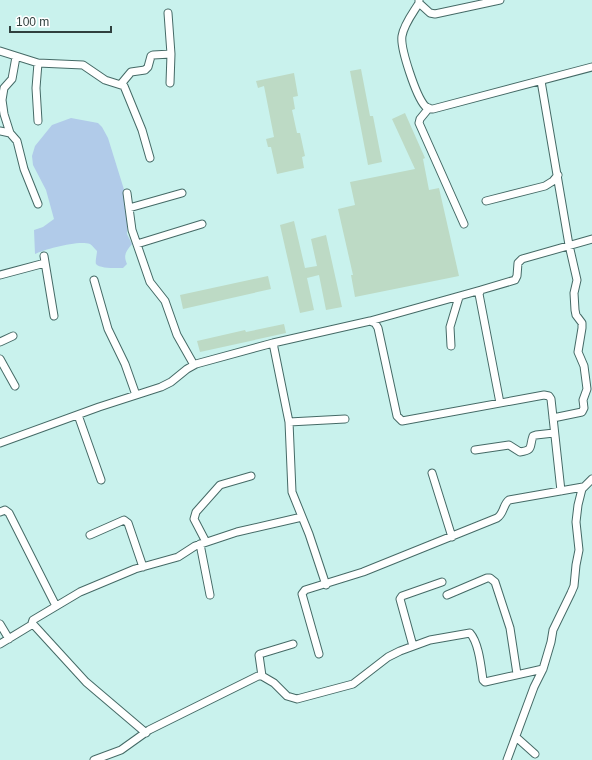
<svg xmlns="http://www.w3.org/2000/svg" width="592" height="760" font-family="Helvetica,sans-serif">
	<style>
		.water { fill: #b1cbe9 }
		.building { fill: #bddac5 }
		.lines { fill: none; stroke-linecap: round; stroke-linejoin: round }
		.street-casing { stroke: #456a66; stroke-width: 9 }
		.street { stroke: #fff; stroke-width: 7 }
	</style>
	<rect width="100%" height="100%" fill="#c9f2ed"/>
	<path class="water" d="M 71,118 L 98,123 L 102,127 L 108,138 L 126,196 L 128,214 L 127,234 L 132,244 C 126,251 123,255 127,264 L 123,268 C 118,268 100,269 96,264 C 95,262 97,254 97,251 C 94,248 93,246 90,244 C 78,240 46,249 35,254 L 34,230 L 43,227 L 54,219 L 46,190 L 33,165 L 32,156 L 35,146 L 52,125 Z"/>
	<path class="building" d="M 361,69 L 370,116 L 373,116 L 382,162 L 368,165 L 350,71 Z
		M 294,73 L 298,96 L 293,97 L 295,109 L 292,110 L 297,133 L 300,133 L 305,156 L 302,157 L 304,168 L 277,174 L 271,147 L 268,147 L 266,139 L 274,137 L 264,86 L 258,88 L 256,81 Z
		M 405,113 L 425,158 L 423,159 L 429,190 L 439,188 L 459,276 L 355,297 L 351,275 L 353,275 L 338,209 L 355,205 L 350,182 L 415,169 L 392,119 Z
		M 294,221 L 305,268 L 317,266 L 311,239 L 326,235 L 342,307 L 326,310 L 319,275 L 307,278 L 314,310 L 300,313 L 280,225 Z
		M 268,276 L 271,289 L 183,309 L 180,295 Z
		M 284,324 L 286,333 L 200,352 L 197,341 L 245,330 L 246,332 Z"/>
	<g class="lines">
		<defs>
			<path id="street" d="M 419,0 L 419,3 C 413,13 404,24 402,36 C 400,48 416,96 425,106 C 427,108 430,109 433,109 L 592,67
				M 419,3 L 430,13 L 435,14 L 500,0
				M 168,13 L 171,54 L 170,83
				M 0,51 L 38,63 L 83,65 L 105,80 L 124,86 L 142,130 L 150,158
				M 38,63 L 36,88 L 38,121
				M 541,81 L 569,245 L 577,280 L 574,293 L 575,310 L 576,315 L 582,323 L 582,328 L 578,352 L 584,366 L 587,389 L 583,400 L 584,408 L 582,412 L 553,418
				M 121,84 L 131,72 L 145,70 L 148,67 L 151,56 L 153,55 L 171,54
				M 429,108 L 420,119 L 419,123 L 464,224
				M 0,131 L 10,133 L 17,141 L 24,169 L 38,204
				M 10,133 L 4,114 L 2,100 L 4,88 L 12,79 L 16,57
				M 127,193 L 132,230 L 150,282 L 165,301 L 177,335 L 194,365
				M 486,201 L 545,186 L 553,181 L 558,175
				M 129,208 L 182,193
				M 137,244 L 202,224
				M 44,256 L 54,316
				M 0,275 L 45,263
				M 94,280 L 108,329 L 125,364 L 136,395
				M 370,321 L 481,290
				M 0,342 L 13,336
				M 273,343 L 289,422 L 292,492 L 309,534 L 326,585
				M 451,346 L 450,327 L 459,297
				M 0,359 L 15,386
				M 500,403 L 479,294 L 481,290 L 515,280 L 517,276 L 518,263 L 522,259 L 592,239
				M 78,415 L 101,480
				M 289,422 L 345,419
				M 0,443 L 99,407 L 161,387 L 171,382 L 187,369 L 196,364 L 273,343 L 370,321 L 375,323 L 378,328 L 397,416 L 402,421 L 544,395 L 549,396 L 551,399 L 561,491
				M 475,450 L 509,445 L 520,452 C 534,450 529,447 533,436 L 536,435 L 554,433
				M 432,473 L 452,537
				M 0,512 L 5,510 L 9,513 L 56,606
				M 90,535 L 124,520 L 128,523 L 143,567
				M 206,542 L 194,519 L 196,512 L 220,485 L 251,476
				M 200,544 L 210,595
				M 447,595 L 487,578 L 490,578 L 495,582 L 510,628 L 517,674
				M 0,624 L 9,639
				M 0,644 L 33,624
				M 413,646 L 400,599 L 402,596 L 442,582
				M 319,654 L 302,594 L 305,590 L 363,572 L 497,518 C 504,514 503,504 509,500 L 583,487
				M 262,676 L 259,655 L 260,654 L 293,644
				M 146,733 L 86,682 L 32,623 L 33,620 L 80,592 L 135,569 L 178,557 L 195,546 L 237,532 L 302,517
				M 516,737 L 535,754
				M 94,760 L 121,750 L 149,730 L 258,676 L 262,676 L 274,683 L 287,696 L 297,699 L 353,684 L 388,657 L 400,651 L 430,640 L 470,633 C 479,643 481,667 483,680 L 485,682 L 543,669
				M 507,760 L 534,687 L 543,669 L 551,642 L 553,630 L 571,593 L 574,586 L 576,565 L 579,550 L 576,522 L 578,505 L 582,489 L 592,479"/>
		</defs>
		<use href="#street" class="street-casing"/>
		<use href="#street" class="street"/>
	</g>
	<path d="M10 26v6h101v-6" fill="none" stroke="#30403e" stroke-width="2"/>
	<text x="16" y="26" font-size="12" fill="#30403e" stroke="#ffffff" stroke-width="3" paint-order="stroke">100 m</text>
</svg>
